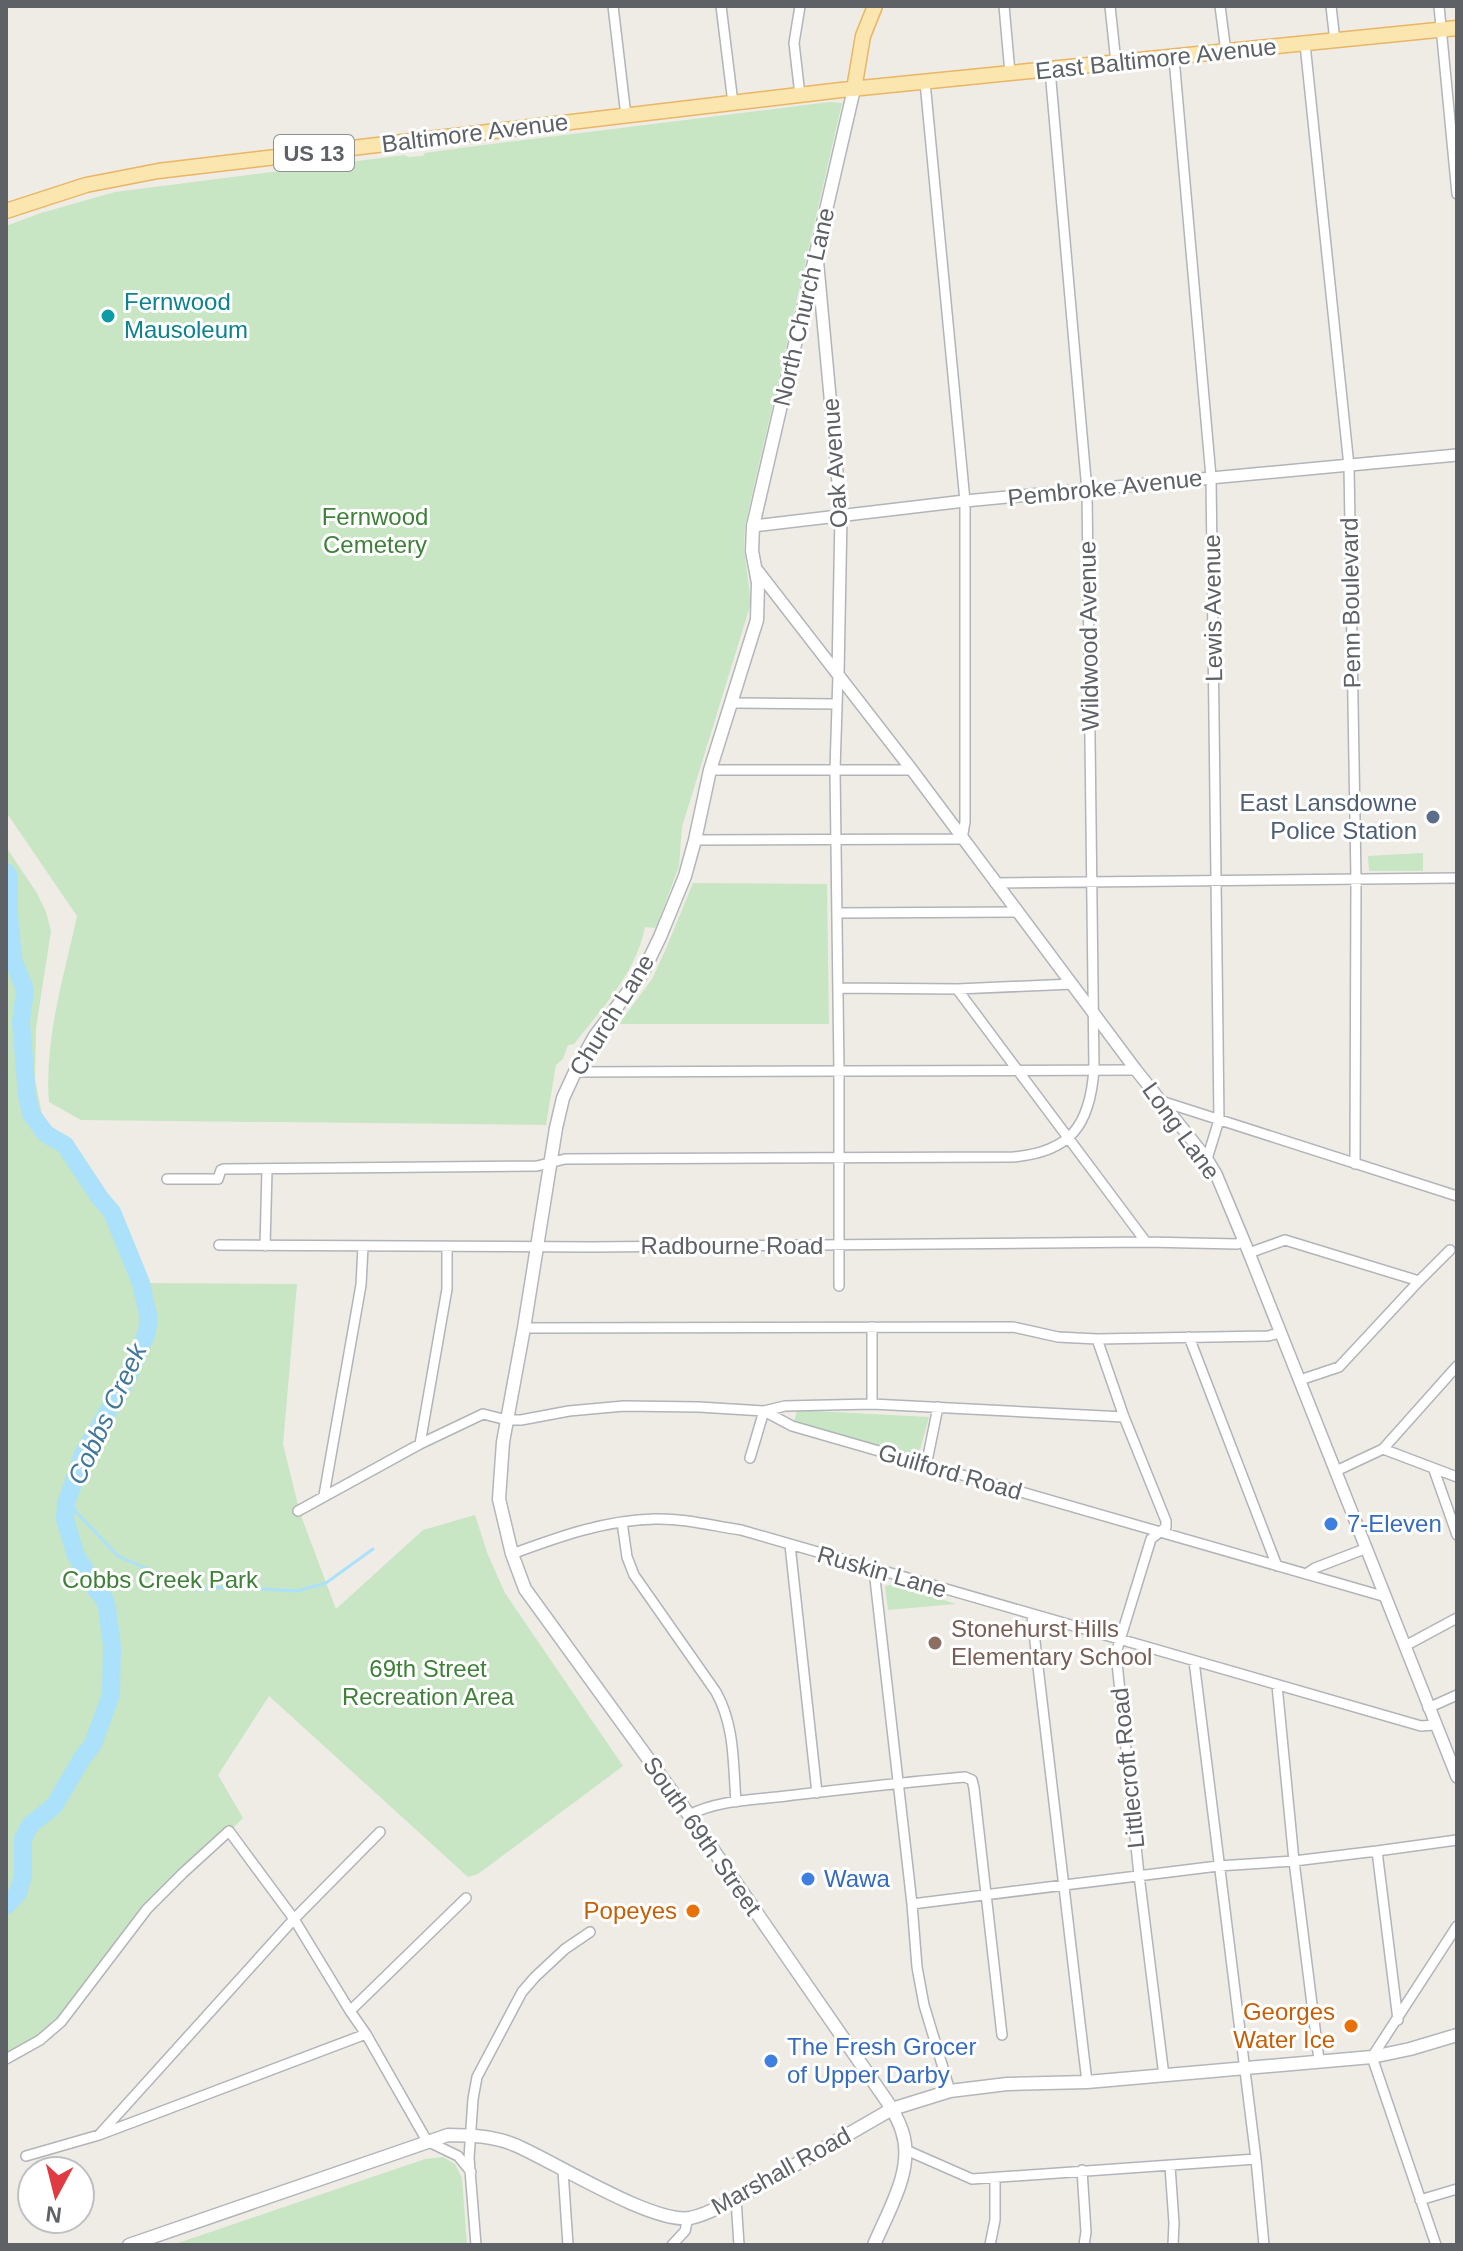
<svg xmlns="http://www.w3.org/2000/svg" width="1463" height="2251" font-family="Arial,sans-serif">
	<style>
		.green { fill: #c8e5c4 }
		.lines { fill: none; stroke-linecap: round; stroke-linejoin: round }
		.stream { stroke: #abe1fa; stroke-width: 3 }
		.river { stroke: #abe1fa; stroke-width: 18 }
		.minor-casing { stroke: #b1b4b8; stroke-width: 12 }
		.tertiary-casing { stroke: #b1b4b8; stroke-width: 14 }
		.secondary-casing { stroke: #b3b6ba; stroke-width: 15 }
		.primary-casing { stroke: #eab564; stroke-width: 17 }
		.minor { stroke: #fff; stroke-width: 9 }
		.tertiary { stroke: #fff; stroke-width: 11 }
		.secondary { stroke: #fff; stroke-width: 12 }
		.primary { stroke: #fbe6b0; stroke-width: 14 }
		.culture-dot { fill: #0f9aa8; stroke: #fff; stroke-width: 3 }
		.service-dot { fill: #5c6f8a; stroke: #fff; stroke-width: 3 }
		.shop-dot { fill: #3f7fe0; stroke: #fff; stroke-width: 3 }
		.education-dot { fill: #8d6e63; stroke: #fff; stroke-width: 3 }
		.food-dot { fill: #e8710a; stroke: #fff; stroke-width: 3 }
		.labels { text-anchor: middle; stroke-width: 6; stroke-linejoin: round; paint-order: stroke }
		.shield { fill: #fff; stroke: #8e9194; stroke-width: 2 }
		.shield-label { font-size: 22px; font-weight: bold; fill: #5e6266 }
		.street-label { font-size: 24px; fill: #5e6266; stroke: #fff }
		.culture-label { font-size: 24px; fill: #0d838f; stroke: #fff; text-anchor: start }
		.park-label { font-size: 24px; fill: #3f8139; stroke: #fff }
		.service-label { font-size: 24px; fill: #4e5e75; stroke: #fff; text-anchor: end }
		.shop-label { font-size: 24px; fill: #366cbe; stroke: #fff; text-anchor: start }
		.education-label { font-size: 24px; fill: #785e54; stroke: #fff; text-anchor: start }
		.food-label { font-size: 24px; fill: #c56008; stroke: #fff; text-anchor: end }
		.water-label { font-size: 26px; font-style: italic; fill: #42789b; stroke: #fff }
	</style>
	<rect width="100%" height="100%" fill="#efece6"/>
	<path class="green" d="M 830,102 L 842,103 L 745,525 L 744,549 L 751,603 L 682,827 L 679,866 L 656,928 L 645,927 C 636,973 602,1008 574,1044 L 568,1045 L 563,1059 L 556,1065 L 546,1125 L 81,1120 L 49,1102 C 44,1039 64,977 77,916 L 6,812 L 6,226 L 41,213 L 115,192 L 405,155 L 408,157 L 423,156 L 425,153 L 468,147 Z
		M 6,847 L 37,893 L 46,912 L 51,931 L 36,1028 L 35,1080 L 43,1119 L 51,1132 L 83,1162 L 125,1228 L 141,1260 L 147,1283 L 297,1284 L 283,1444 L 300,1513 L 336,1609 L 423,1530 L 475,1515 L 488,1555 L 505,1593 L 623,1766 L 478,1874 L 468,1877 L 269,1696 L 218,1775 L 243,1818 L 130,1931 L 48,2033 L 6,2060 Z
		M 1423,853 L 1423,871 L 1369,871 L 1368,856 Z
		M 693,883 L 827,884 L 829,1024 L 619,1024 L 652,979 L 665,951 Z
		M 797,1410 L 929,1417 L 918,1457 L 794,1422 Z
		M 894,1584 L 956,1604 L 888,1610 L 885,1586 Z
		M 443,2157 L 455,2164 L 462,2178 L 467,2245 L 172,2245 L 425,2159 Z"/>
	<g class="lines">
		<path class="stream" d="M 68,1498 L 77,1513 L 118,1556 L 195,1590 L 226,1587 L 297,1591 L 326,1583 L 373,1549"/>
		<path class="river" d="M 6,872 L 9,876 L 9,914 L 13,959 L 25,990 L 21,1022 L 27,1096 L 31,1114 L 46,1134 L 65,1145 L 100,1198 L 112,1212 L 141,1283 L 149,1320 L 146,1335 L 127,1379 L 83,1454 L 66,1504 L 65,1519 L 76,1556 L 85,1569 L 90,1582 L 105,1600 L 107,1608 L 112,1646 L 111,1695 L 93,1744 L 81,1760 L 54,1806 L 30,1825 L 23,1839 L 23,1875 L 18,1893 L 6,1906"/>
		<defs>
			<path id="minor" d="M 613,6 L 626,116
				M 721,6 L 733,103
				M 1004,6 L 1010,73
				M 1110,6 L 1116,63
				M 1220,6 L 1226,52
				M 1331,6 L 1335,41
				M 1439,6 L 1457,194
				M 1305,44 L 1349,466 L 1356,879 L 1355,1164
				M 1174,58 L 1211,477 L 1219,1120 L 1207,1159
				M 800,95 L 794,43 L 800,6
				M 838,675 L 835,770 L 839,1072 L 839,1286
				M 732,703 L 836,704
				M 710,770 L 912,770
				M 695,840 L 962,839 L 965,822 L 965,501 L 925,82
				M 995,883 L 1457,878
				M 838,913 L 1017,912
				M 839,988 L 957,989 L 1073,984
				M 957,989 L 1146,1242
				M 575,1072 L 1136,1070
				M 1161,1101 L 1457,1196
				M 167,1179 L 218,1179 L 221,1170 L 224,1169 L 537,1166 L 565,1159 L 1013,1157 C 1071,1152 1090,1125 1094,1069 L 1087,491 L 1050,70
				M 219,1245 L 591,1247 L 1146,1242 L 1237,1244 L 1244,1241
				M 265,1246 L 267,1170
				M 1249,1253 L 1285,1240 L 1419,1281
				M 872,1327 L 872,1404
				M 524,1328 L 1013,1327 L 1058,1337 L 1097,1339 L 1268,1336 L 1280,1333
				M 1189,1337 L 1277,1566
				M 1097,1339 L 1124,1417 L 1166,1521 L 1166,1527 L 1151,1539 L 1116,1653 L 1139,1875 L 1164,2076
				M 1300,1380 L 1339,1367 L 1419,1281 L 1450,1250
				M 420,1444 L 447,1289 L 447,1247
				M 1383,1449 L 1457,1477
				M 750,1458 L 764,1411 L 785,1406 L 872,1404 L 1124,1417
				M 926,1466 L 938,1407
				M 1434,1470 L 1457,1535
				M 1336,1471 L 1383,1449 L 1457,1366
				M 324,1495 L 361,1285 L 363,1247
				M 298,1511 L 420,1444 L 483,1414 L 507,1420 L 521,1420 L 569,1411 L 624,1406 L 699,1407 L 764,1411 L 792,1426 L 1386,1597
				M 622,1522 L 627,1557 L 634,1575 L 716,1692 C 735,1726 733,1764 736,1802
				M 790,1545 L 817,1793
				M 512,1554 C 558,1537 605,1520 655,1519 C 684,1518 713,1526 741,1530 L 1421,1726 L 1435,1725
				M 874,1570 L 912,1904 L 917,1967 L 924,2005 L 950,2091
				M 1306,1574 L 1315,1568 L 1367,1548
				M 1032,1616 L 1087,2082
				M 1405,1646 L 1457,1618
				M 1194,1661 L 1256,2159 L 1264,2245
				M 1277,1685 L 1294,1861 L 1319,2060
				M 1428,1708 L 1457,1695
				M 689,1815 C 718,1800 754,1800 786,1796 C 846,1789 905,1782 965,1777 L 972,1780 L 974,1788 L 1002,2035
				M 1377,1851 L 1398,2020
				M 912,1904 L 1218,1866 L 1294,1861 L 1377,1851 L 1457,1840
				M 350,2011 L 466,1898
				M 6,2059 L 40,2040 L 61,2022 L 147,1909 L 183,1873 L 229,1831 L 294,1919 L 350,2011 L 366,2034 L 427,2141 L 458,2156 L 471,2172
				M 99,2135 L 294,1919 L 380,1832
				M 906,2150 L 972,2179 L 1256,2159
				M 26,2156 L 99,2135 L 366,2034
				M 1170,2166 L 1174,2223 L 1173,2245
				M 1082,2170 L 1086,2232 L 1084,2245
				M 563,2171 L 568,2245
				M 736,2199 L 739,2245
				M 1420,2200 L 1457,2189
				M 476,2245 L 469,2158 L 473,2099 L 477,2077 L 522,1992 L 535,1977 L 565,1949 L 590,1932
				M 672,2245 L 685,2231 L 688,2218
				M 990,2245 L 995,2220 L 995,2178
				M 1436,2245 L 1372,2057 L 1457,1926"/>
			<path id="tertiary" d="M 817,256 L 841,515 L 838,674
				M 753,526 L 965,501 L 1457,455
				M 757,570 L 912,770 L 1136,1070 L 1207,1159 L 1216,1174 L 1249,1253 L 1457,1777"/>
			<path id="secondary" d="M 854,89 L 753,526 L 752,551 L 758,583 L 757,620 L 710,770 L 695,840 L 685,876 L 660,937 L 643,972 L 595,1036 L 575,1072 L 563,1098 L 556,1128 L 524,1328 L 503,1442 L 499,1499 L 512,1554 L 525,1589 L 689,1815 L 877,2087 C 887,2101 897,2115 902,2131 C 915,2169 888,2211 874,2245
				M 129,2245 L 448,2135 C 470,2135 494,2136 515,2145 C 553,2161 652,2224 690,2218 C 706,2215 721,2206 736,2199 L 892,2109 L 950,2091 L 1007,2084 L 1087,2082 L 1372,2057 L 1410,2049 L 1457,2035"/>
			<path id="primary" d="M 854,89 L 863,36 L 875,6
				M 6,211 L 86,185 L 158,171 L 841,90 L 1457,28"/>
		</defs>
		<use href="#minor" class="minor-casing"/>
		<use href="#tertiary" class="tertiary-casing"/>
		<use href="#secondary" class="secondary-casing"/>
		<use href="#primary" class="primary-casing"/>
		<use href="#minor" class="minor"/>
		<use href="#tertiary" class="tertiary"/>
		<use href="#secondary" class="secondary"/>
		<use href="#primary" class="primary"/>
	</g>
	<circle class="culture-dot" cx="108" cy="316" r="8"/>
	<circle class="service-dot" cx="1433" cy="817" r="8"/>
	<g class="shop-dot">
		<circle cx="1331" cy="1524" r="8"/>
		<circle cx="808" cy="1879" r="8"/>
		<circle cx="771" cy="2061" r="8"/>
	</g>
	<circle class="education-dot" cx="935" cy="1643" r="8"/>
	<g class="food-dot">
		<circle cx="693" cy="1911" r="8"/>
		<circle cx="1351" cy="2026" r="8"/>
	</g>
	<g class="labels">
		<rect class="shield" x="274" y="135" width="80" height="36" rx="6"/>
		<g class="shield-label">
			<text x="314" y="161">US 13</text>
		</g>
		<g class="street-label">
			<text transform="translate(1156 59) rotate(-6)" y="8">East Baltimore Avenue</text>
			<text transform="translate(475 133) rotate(-7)" y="8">Baltimore Avenue</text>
			<text transform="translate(804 307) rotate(-77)" y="8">North Church Lane</text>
			<text transform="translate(835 463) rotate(-94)" y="8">Oak Avenue</text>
			<text transform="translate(1105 488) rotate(-6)" y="8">Pembroke Avenue</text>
			<text transform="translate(1351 603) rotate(-91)" y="8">Penn Boulevard</text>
			<text transform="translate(1213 608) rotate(-91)" y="8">Lewis Avenue</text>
			<text transform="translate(1089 636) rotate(-91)" y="8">Wildwood Avenue</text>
			<text transform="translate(612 1015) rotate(-58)" y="8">Church Lane</text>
			<text transform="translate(1181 1131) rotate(54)" y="8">Long Lane</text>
			<text x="732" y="1254">Radbourne Road</text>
			<text transform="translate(950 1472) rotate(16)" y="8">Guilford Road</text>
			<text transform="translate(882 1572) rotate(16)" y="8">Ruskin Lane</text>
			<text transform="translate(1128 1768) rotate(-96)" y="8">Littlecroft Road</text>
			<text transform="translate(702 1836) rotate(55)" y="8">South 69th Street</text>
			<text transform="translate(781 2171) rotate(-29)" y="8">Marshall Road</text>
		</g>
		<g class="culture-label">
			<text x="124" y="310">Fernwood<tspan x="124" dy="28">Mausoleum</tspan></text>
		</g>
		<g class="park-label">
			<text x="375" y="525">Fernwood<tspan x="375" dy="28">Cemetery</tspan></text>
			<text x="160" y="1588">Cobbs Creek Park</text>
			<text x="428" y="1677">69th Street<tspan x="428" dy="28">Recreation Area</tspan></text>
		</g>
		<g class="service-label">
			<text x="1417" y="811">East Lansdowne<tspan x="1417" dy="28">Police Station</tspan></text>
		</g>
		<g class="shop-label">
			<text x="1347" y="1532">7-Eleven</text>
			<text x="824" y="1887">Wawa</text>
			<text x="787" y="2055">The Fresh Grocer<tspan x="787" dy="28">of Upper Darby</tspan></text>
		</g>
		<g class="education-label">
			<text x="951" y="1637">Stonehurst Hills<tspan x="951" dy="28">Elementary School</tspan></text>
		</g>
		<g class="food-label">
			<text x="677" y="1919">Popeyes</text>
			<text x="1335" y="2020">Georges<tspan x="1335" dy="28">Water Ice</tspan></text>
		</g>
		<g class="water-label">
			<text transform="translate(107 1414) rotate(-65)" y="9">Cobbs Creek</text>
		</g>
	</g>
	<rect width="1463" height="2251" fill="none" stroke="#5e6266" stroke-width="16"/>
	<g transform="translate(56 2195) rotate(187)"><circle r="38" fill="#ffffff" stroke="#bfc0c2" stroke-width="2"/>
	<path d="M0-6L14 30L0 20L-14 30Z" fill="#e03b42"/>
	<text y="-12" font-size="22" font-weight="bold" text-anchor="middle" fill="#5e6266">N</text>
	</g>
</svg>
